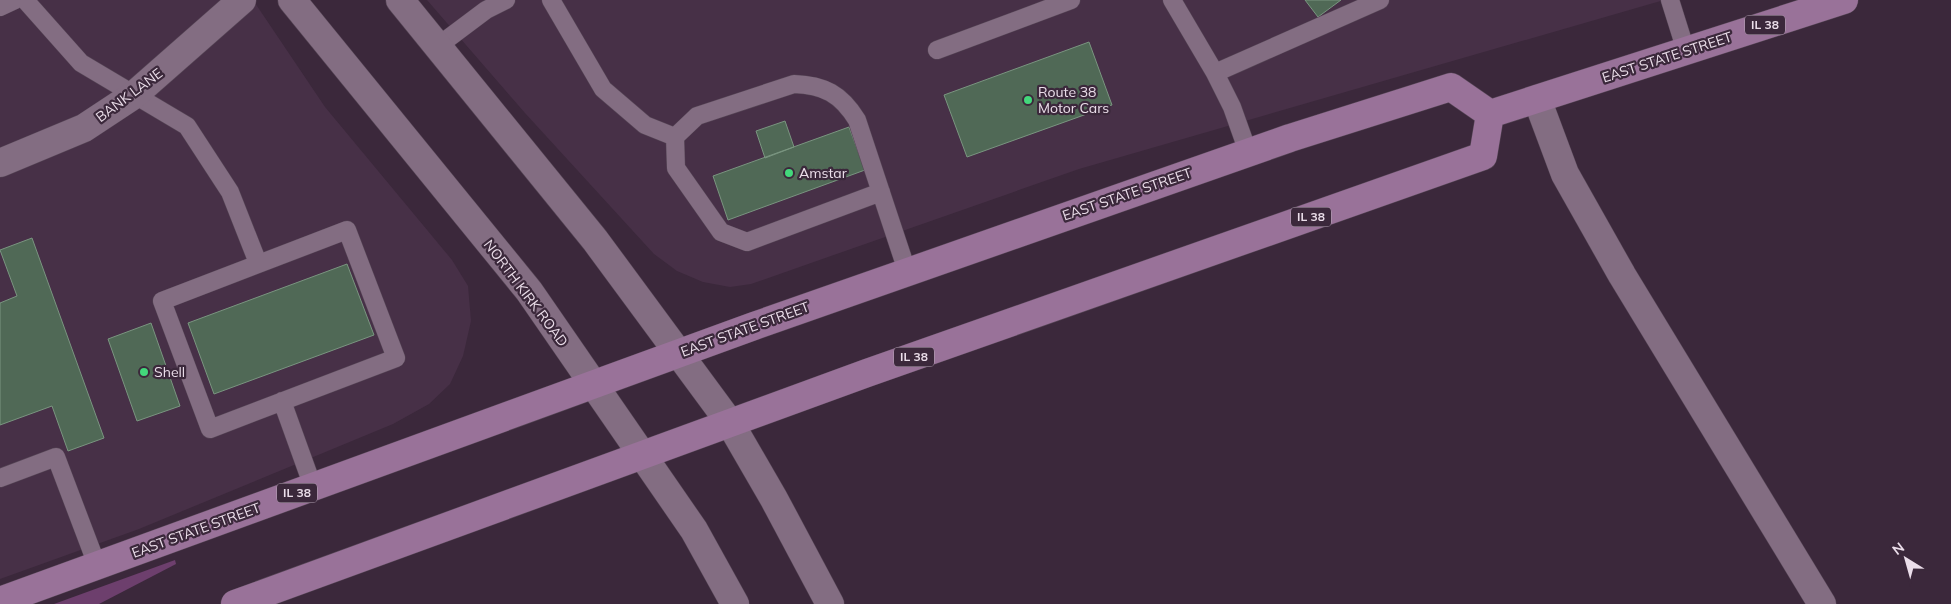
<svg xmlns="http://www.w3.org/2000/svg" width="1951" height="604" font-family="Mulish,sans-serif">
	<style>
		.built { fill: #473047 }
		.green { fill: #6d3f6d }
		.building { fill: #506956; stroke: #7a9580 }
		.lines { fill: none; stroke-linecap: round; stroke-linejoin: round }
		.lane-casing { stroke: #564656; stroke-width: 19 }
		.street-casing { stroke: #564656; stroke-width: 29 }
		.secondary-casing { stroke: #564656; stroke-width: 29 }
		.primary-casing { stroke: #564656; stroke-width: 29 }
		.lane { stroke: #836d82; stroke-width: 18 }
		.street { stroke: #836d82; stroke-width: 28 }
		.secondary { stroke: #836d82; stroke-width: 28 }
		.primary { stroke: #997299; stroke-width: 28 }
		.poi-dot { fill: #43d77b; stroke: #3b283b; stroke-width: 2 }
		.labels { text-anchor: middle; stroke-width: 4.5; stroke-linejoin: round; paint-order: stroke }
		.shield { fill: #3b283b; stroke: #b6a7b6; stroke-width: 1 }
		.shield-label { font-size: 12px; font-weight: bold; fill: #ebdeea }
		.street-label { font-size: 14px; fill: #ebdeea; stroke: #3b283b }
		.poi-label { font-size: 14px; fill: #ebdeea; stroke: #3b283b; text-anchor: start }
	</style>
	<rect width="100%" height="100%" fill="#3b283b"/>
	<path class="built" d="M 0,0 L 253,0 L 325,107 L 452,260 L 468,286 L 471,321 L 463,356 L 450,384 L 429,404 L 393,424 L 139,529 L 0,579 Z
		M 427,0 L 1664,0 L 1079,169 L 751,284 L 730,287 L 703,282 L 677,271 L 654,254 L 525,113 Z"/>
	<path class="green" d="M 175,560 L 176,564 L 99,604 L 54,604 Z"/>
	<path class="building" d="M 1305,0 L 1341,0 L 1318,17 Z
		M 1089,42 L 1112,105 L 967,157 L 944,95 Z
		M 785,121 L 794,147 L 765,158 L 756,131 Z
		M 849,127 L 865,170 L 728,220 L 713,176 Z
		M 32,238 L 104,438 L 68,451 L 52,406 L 0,425 L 0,303 L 17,296 L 0,250 Z
		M 347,264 L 374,335 L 214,394 L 188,323 Z
		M 151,323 L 180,406 L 137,421 L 108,339 Z"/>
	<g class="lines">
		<defs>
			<path id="lane" d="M 25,0 L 81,63 L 187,126 L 230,192 L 258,263
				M 551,0 L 603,89 L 645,125 L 675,137 L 676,168 L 721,232 L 747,242 L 881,192
				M 1172,0 L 1215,73 L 1232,107 L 1248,152
				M 1670,0 L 1686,51
				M 0,7 L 15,0
				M 438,46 L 486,10 L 506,0
				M 937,50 L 1071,0
				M 1215,73 L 1380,0
				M 675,137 L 697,116 L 794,84 C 824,85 841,94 857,120 L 907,271
				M 347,230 L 396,358 L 210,429 L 162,301 Z
				M 282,401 L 313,487
				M 0,478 L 56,457 L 97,565"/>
			<path id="street" d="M 1537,99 L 1565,174 L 1622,275 L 1822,604
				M 0,163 L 84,128 L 134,95 L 242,0"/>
			<path id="secondary" d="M 292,0 L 529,291 L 694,530 L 735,604
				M 400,0 L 595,240 L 730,423 L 774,499 L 830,604"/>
			<path id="primary" d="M 1490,114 L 1844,0
				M 0,601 L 754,326 L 1290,138 L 1451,87 L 1490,114
				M 235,604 L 867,373 L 1483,156 L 1490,114"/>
		</defs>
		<use href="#lane" class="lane-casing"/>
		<use href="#street" class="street-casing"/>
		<use href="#secondary" class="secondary-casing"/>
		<use href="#primary" class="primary-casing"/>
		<use href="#lane" class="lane"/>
		<use href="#street" class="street"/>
		<use href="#secondary" class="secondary"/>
		<use href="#primary" class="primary"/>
	</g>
	<g class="poi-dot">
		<circle cx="1028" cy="100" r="5"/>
		<circle cx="789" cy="173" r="5"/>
		<circle cx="144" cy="372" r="5"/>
	</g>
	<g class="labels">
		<g class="shield">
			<rect x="1745" y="15.5" width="40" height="19" rx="4"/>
			<rect x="1291" y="207.5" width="40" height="19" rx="4"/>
			<rect x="894" y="347.5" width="40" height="19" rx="4"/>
			<rect x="277" y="483.5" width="40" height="19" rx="4"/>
		</g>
		<g class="shield-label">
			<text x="1765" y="29">IL 38</text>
			<text x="1311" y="221">IL 38</text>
			<text x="914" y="361">IL 38</text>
			<text x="297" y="497">IL 38</text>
		</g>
		<g class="street-label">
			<text transform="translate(1667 57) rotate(-18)" y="5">EAST STATE STREET</text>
			<text transform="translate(129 95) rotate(-37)" y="5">BANK LANE</text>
			<text transform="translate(1127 194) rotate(-19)" y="5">EAST STATE STREET</text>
			<text transform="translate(526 293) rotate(53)" y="5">NORTH KIRK ROAD</text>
			<text transform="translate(745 329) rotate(-20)" y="5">EAST STATE STREET</text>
			<text transform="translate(196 530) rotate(-20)" y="5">EAST STATE STREET</text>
		</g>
		<g class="poi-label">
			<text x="1038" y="97">Route 38<tspan x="1038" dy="16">Motor Cars</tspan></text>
			<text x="799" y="178">Amstar</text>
			<text x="154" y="377">Shell</text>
		</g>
	</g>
	<g transform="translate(1906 559) rotate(323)" stroke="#3b283b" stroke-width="4" paint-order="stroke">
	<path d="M0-4L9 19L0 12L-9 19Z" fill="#ebdeea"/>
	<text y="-8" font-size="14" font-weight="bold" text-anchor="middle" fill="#ebdeea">N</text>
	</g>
</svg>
